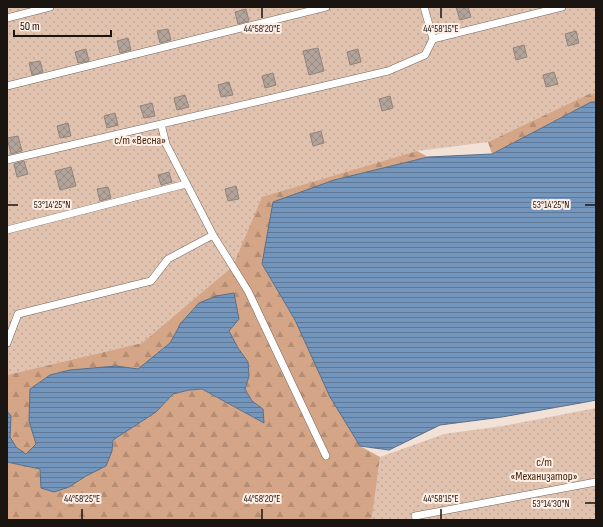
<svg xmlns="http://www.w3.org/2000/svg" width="603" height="527" font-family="'Sofia Sans Condensed',sans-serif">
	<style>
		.grass { fill: url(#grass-dots) }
		.forest { fill: url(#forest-firs) }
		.water { fill: url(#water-rules); stroke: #596f89 }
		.building { fill: url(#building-cross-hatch); stroke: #92847b }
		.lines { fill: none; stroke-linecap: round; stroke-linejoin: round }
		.service-casing { stroke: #74665e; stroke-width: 8 }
		.service { stroke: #fff; stroke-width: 7 }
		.ticks { fill: none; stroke: #1a1511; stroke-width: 1.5 }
		.labels { text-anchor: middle; stroke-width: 4; stroke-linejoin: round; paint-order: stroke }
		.park-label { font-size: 12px; fill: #46260e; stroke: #feeee5 }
		.ticks-label { font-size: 10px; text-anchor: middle; fill: #1a1511; stroke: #feeee5; stroke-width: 4; stroke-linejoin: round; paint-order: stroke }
	</style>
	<defs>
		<pattern id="grass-dots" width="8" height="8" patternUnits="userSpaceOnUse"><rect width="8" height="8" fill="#e1c2ae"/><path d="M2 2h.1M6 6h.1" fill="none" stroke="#c0a695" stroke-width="1.8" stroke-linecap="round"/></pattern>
		<pattern id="forest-firs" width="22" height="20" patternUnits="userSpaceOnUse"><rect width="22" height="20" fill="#d4a586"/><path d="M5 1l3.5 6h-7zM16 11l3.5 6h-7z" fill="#b58d73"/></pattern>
		<pattern id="water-rules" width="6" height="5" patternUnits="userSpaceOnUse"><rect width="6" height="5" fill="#7496bd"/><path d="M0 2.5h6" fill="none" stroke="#5e7998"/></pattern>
		<pattern id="building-cross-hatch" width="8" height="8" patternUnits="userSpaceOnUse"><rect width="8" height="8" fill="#b3a49b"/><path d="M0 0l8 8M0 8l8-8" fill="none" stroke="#998c84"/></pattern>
	</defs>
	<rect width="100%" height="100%" fill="#f1e1d7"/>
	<path class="grass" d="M 7,7 L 596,7 L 596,93 L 589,94 L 488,142 L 417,151 L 233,266 L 142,343 L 7,375 Z
		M 596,408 L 596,520 L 368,520 L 372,518 L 380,457 L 444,434 L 503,426 Z"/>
	<path class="forest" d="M 596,93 L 596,102 L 591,102 L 492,154 L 488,142 L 589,94 Z
		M 417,151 L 428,157 L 334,180 L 262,264 L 295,320 L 360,446 L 380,457 L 372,518 L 368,520 L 7,520 L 7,462 L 40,469 L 69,487 L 86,476 L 112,451 L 113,440 L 156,412 L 173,394 L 189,390 L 202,389 L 264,423 L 263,409 L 252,401 L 245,389 L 249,376 L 248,362 L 238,348 L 229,331 L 181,323 L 170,343 L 138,370 L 116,366 L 29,421 L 36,444 L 26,454 L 16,447 L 9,437 L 11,416 L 7,411 L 7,375 L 142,343 L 233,266 L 262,197 Z"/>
	<path class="water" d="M 591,102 L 596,102 L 596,400 L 586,402 L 502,417 L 440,425 L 389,450 L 360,446 L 330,397 L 295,320 L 262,264 L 273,202 L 334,180 L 428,157 L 492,154 Z
		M 234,293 L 239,319 L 229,331 L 238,348 L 248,362 L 249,376 L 245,389 L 252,401 L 263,409 L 264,423 L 202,389 L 189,390 L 173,394 L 156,412 L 113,440 L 112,451 L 106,466 L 86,476 L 69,487 L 54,492 L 41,488 L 40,469 L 7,462 L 7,411 L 11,416 L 10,437 L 16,447 L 26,454 L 36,444 L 29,421 L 30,389 L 50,375 L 70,370 L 116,366 L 138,369 L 170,343 L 181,323 L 199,303 L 216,296 Z"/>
	<path class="building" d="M 456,7 L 468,7 L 471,17 L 460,20 Z
		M 246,9 L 249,21 L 238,24 L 235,12 Z
		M 168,29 L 171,40 L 160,43 L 157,31 Z
		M 576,31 L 579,43 L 568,46 L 565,34 Z
		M 128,38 L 131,50 L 120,53 L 117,41 Z
		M 524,45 L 527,57 L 516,60 L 513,48 Z
		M 318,48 L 324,71 L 309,75 L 303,51 Z
		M 86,49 L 89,61 L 78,63 L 75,52 Z
		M 358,49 L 361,62 L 350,65 L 347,52 Z
		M 40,61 L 43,72 L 32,75 L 29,63 Z
		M 554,72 L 558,84 L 546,87 L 543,75 Z
		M 273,73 L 276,85 L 265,88 L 262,76 Z
		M 229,82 L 233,95 L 221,97 L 218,85 Z
		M 185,95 L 189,107 L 177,110 L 174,98 Z
		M 390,96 L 393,108 L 382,111 L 379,99 Z
		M 152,103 L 155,116 L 144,118 L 140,106 Z
		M 115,113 L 118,125 L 107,128 L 104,116 Z
		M 68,123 L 71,136 L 60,138 L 57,126 Z
		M 321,131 L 324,143 L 313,146 L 310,134 Z
		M 18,136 L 22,151 L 11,154 L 7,138 Z
		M 24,161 L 28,174 L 17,177 L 14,164 Z
		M 71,167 L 76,186 L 60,190 L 55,171 Z
		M 169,172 L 172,182 L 161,185 L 158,175 Z
		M 236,186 L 239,199 L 228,201 L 225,189 Z
		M 108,187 L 111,198 L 100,201 L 97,189 Z"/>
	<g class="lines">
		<defs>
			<path id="service" d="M 7,18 L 50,7
				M 433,39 L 562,7
				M 7,86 L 326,7
				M 161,124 L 166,144 L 213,235 L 248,291 L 326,456
				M 7,160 L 388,71 L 425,55 L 433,39 L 424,7
				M 7,230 L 186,184
				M 7,343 L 18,314 L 151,281 L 168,259 L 213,235
				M 415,516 L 596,482"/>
		</defs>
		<use href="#service" class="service-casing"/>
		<use href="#service" class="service"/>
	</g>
	<path class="ticks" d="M 262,8 L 262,18M 441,8 L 441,18M 8,205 L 18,205M 585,205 L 595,205M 585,503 L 595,503M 82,509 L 82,519M 262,509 L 262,519M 441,509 L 441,519"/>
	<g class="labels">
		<g class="park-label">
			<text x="140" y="144">с/т «Весна»</text>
			<text x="544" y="466">с/т<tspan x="544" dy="14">«Механизатор»</tspan></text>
		</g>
	</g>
	<g class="ticks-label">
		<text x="262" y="32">44°58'20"E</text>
		<text x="441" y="32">44°58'15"E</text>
		<text x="551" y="208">53°14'25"N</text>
		<text x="52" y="208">53°14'25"N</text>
		<text x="82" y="502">44°58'25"E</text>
		<text x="262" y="502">44°58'20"E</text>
		<text x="441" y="502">44°58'15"E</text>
		<text x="551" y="507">53°14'30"N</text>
	</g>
	<rect width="603" height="527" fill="none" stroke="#1a1511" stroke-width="16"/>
	<path d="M14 30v6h97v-6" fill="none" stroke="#1a1511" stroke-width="2"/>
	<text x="20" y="30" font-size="12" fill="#1a1511" stroke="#feeee5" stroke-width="3" paint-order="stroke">50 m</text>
</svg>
